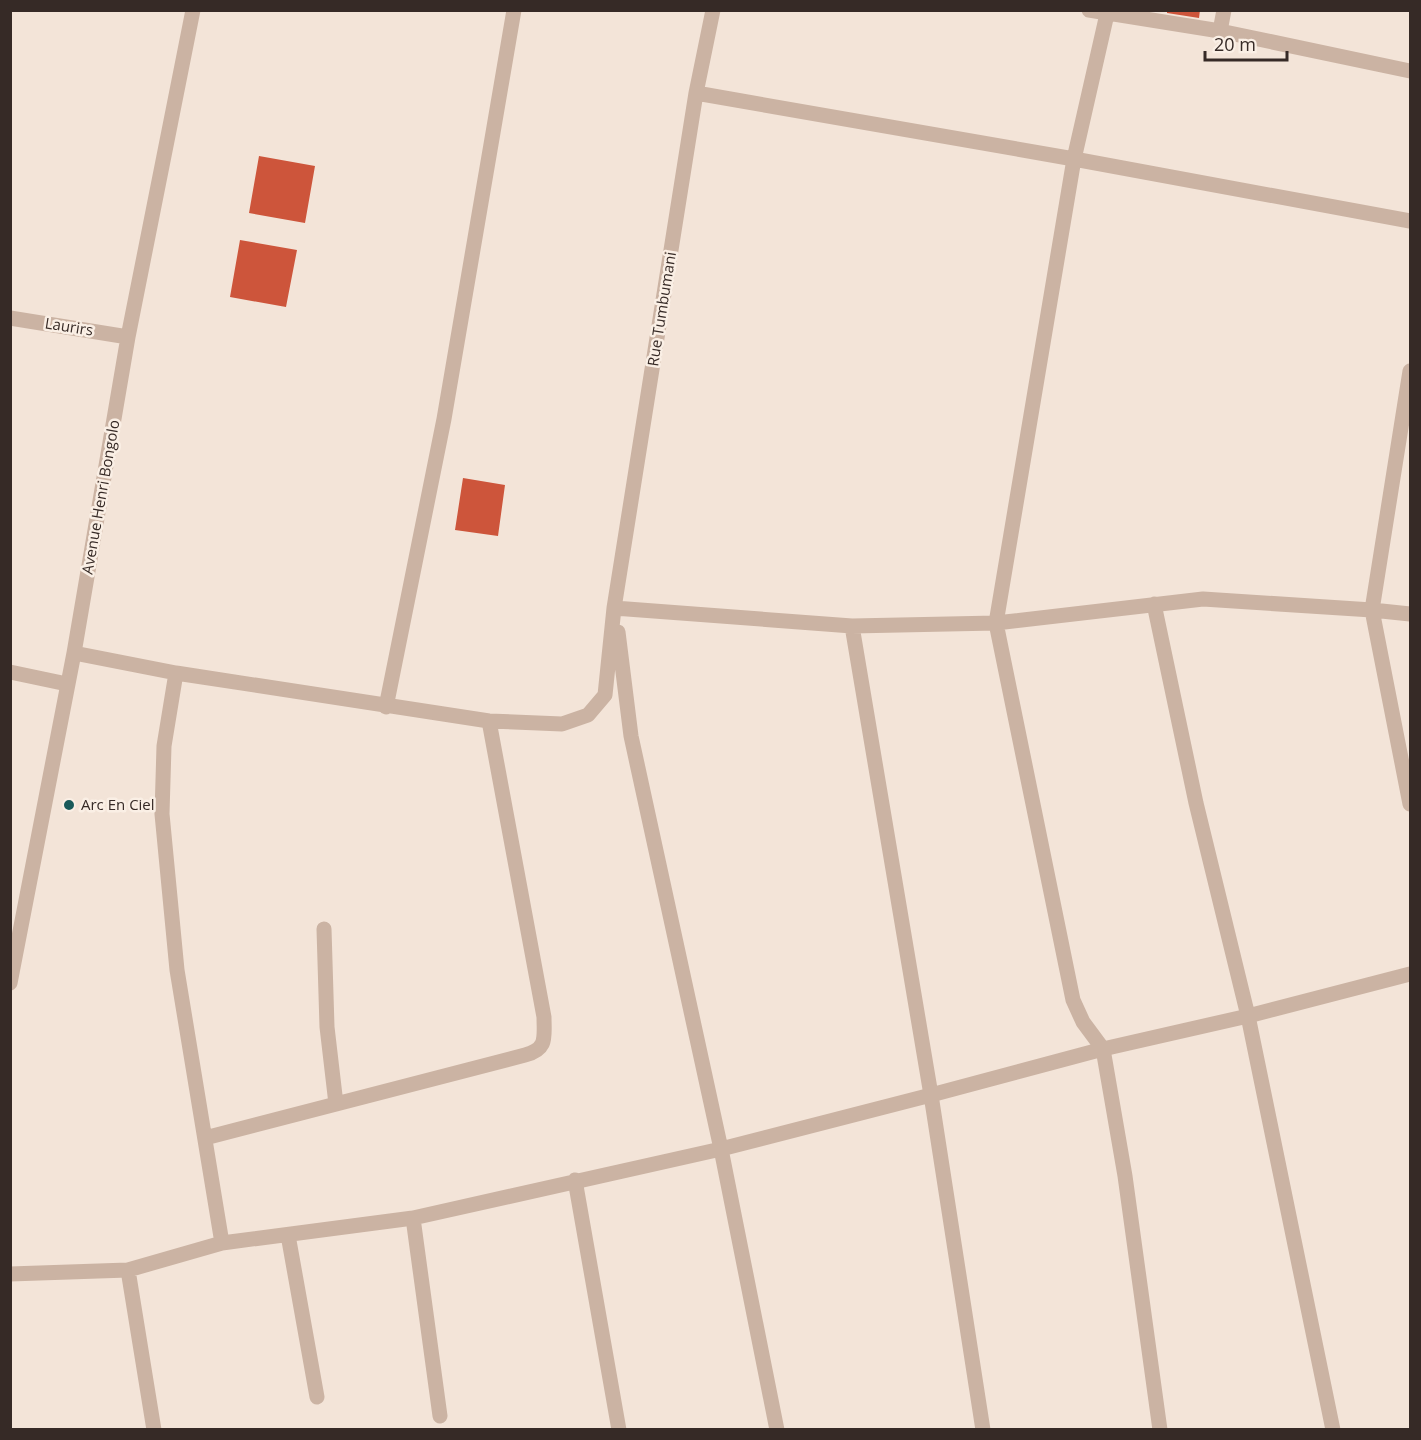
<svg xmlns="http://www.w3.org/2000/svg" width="1421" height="1440" font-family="'Open Sans',sans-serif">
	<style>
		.building { fill: #cd553b }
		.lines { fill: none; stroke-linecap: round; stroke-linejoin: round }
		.minor { stroke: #cbb3a3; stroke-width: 15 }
		.poi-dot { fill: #195a5a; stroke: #faefe5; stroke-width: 2 }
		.labels { text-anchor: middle; stroke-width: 5; stroke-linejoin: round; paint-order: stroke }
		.street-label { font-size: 15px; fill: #362a26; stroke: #faefe5 }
		.poi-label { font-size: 15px; fill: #362a26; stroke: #faefe5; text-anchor: start }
	</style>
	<rect width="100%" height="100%" fill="#f3e4d8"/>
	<path class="building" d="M 1167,10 L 1200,10 L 1199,18 L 1167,13 Z
		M 259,156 L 315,166 L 305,223 L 249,213 Z
		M 240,240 L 297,250 L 286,307 L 230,297 Z
		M 463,478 L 505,485 L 498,536 L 455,530 Z"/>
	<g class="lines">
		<path class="minor" d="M 1089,10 L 1220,31 L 1410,71
			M 1107,14 L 1074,159 L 996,623 L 1073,1000 L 1083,1022 L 1103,1049 L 1125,1176 L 1160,1430
			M 1220,31 L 1224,10
			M 696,93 L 1074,159 L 1410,221
			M 10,318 L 128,337
			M 1410,371 L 1372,610 L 1410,804
			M 1154,604 L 1196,803 L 1248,1016 L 1333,1430
			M 614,608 L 852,626 L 996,623 L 1203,599 L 1372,610 L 1410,614
			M 852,626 L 931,1095 L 983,1430
			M 618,632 L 631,736 L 721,1149 L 777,1430
			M 74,653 L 176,673 L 489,721 L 562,724 L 588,715 L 605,695 L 614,608 L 696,93 L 713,10
			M 10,672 L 67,684
			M 176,673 L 164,746 L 162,814 L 177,970 L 222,1243
			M 386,707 L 444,419 L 514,10
			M 324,929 L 327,1027 L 336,1104
			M 10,983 L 74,653 L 128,337 L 193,10
			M 205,1138 L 525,1055 C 548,1049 544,1037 544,1017 L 489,721
			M 575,1180 L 619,1430
			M 413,1218 L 440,1416
			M 288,1235 L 317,1397
			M 128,1270 L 154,1430
			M 10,1274 L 128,1270 L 222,1243 L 413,1218 L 721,1149 L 931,1095 L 1103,1049 L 1248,1016 L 1410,974"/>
	</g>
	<circle class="poi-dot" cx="69" cy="805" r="6"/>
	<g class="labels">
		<g class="street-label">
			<text transform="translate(662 309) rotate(-81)" y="5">Rue Tumbumani</text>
			<text transform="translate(69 327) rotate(9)" y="5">Laurirs</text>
			<text transform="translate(101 497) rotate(-80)" y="5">Avenue Henri Bongolo</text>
		</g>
		<g class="poi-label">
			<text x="81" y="810">Arc En Ciel</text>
		</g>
	</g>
	<rect width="1421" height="1440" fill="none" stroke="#362a26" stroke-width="24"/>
	<path d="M1205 51v9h82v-9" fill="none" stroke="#362a26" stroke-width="3"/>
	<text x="1214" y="51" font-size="18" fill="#362a26" stroke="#faefe5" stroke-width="4.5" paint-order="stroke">20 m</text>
</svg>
